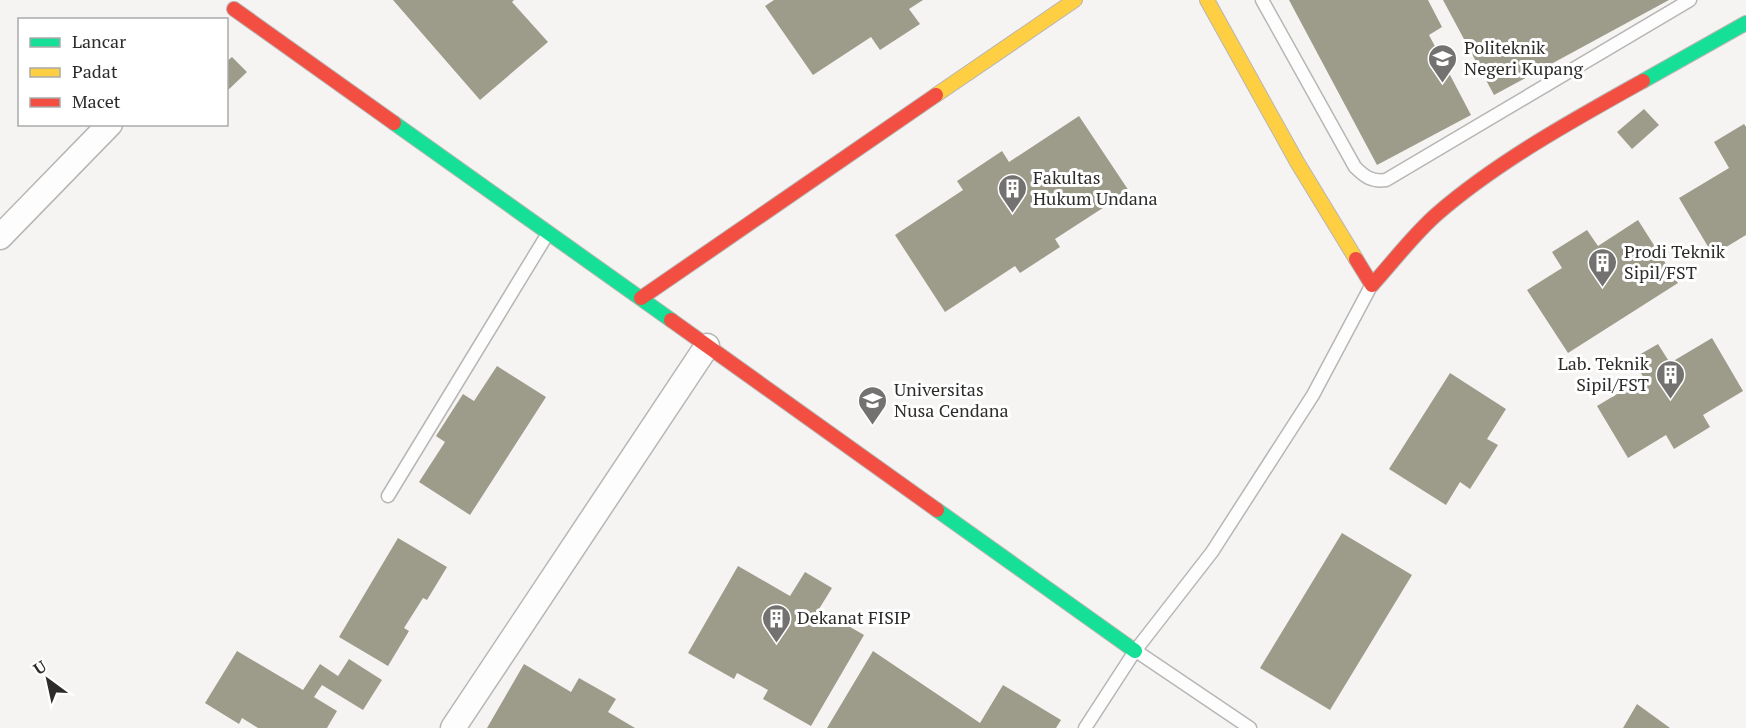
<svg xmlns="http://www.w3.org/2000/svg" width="1746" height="728" font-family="'PT Serif',serif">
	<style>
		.building { fill: #9d9c8b }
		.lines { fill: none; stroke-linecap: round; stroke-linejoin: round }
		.lane-casing { stroke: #b7b6b4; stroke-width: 15 }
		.street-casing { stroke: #b7b6b4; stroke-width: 27 }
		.fast-casing { stroke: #b7b6b4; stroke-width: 16 }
		.slow-casing { stroke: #b7b6b4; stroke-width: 16 }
		.jam-casing { stroke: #b7b6b4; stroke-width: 16 }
		.lane { stroke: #fefdfd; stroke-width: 12 }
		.street { stroke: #fefdfd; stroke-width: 24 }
		.fast { stroke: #16e098; stroke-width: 14 }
		.slow { stroke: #ffcf43; stroke-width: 14 }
		.jam { stroke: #f24e42; stroke-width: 14 }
		.labels { text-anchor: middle; stroke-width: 6; stroke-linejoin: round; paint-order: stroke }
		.poi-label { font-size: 18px; fill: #2d2c2a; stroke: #fff; text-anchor: start }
	</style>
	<rect width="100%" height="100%" fill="#f6f4f2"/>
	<path class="building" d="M 393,0 L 514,0 L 512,2 L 548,42 L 480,100 Z
		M 774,0 L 923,0 L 909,9 L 920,24 L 880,50 L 871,37 L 813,75 L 765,6 Z
		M 1289,0 L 1428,0 L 1442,27 L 1429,35 L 1471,115 L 1377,165 Z
		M 1443,0 L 1669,0 L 1494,95 Z
		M 232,57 L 247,72 L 226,92 L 226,62 Z
		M 1644,109 L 1659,125 L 1632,149 L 1617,132 Z
		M 1079,116 L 1129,191 L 1055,239 L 1060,247 L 1020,273 L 1015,266 L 945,312 L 895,235 L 963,190 L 957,181 L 1002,151 L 1009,162 Z
		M 1744,124 L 1746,127 L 1746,235 L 1713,255 L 1679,198 L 1729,168 L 1714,142 Z
		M 1638,220 L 1678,283 L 1568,353 L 1527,290 L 1562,268 L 1552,252 L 1587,230 L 1598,246 Z
		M 1712,338 L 1743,391 L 1703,415 L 1710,427 L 1674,449 L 1666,435 L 1628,458 L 1597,406 L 1644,378 L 1632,359 L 1658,344 L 1670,363 Z
		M 497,366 L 546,397 L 470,515 L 419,482 L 445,442 L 436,436 L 463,394 L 474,401 Z
		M 1450,373 L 1506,409 L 1487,439 L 1498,445 L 1470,489 L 1460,482 L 1446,505 L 1389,469 Z
		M 1342,533 L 1412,575 L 1330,710 L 1260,668 Z
		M 398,538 L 447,567 L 427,600 L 423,598 L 404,628 L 409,631 L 388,666 L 339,637 Z
		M 738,566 L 790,596 L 805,572 L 832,588 L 819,609 L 864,635 L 811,726 L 763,699 L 768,690 L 737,673 L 734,679 L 688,653 Z
		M 237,651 L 303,690 L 320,664 L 338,676 L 349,659 L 382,680 L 363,710 L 322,685 L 314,697 L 337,711 L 327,728 L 258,728 L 242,718 L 239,724 L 205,703 Z
		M 873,651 L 980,723 L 1003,685 L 1061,720 L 1056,728 L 827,728 Z
		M 524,664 L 571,692 L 579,678 L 616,699 L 608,712 L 635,728 L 487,728 Z
		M 1637,704 L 1670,728 L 1623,728 Z"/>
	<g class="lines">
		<defs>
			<path id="lane" d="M 1262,0 L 1355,167 C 1365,177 1372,182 1386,180 L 1690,0
				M 388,496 L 547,235
				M 1136,651 L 1250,728
				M 1085,728 L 1135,651 L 1212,552 L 1313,395 L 1371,286"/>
			<path id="street" d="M 0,237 L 110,124
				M 453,728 L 707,346"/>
			<path id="fast" d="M 1643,81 L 1746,23
				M 394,123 L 671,320
				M 937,510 L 1135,651"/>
			<path id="slow" d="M 1207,0 L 1297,162 L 1356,259
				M 936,95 L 1075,0"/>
			<path id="jam" d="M 234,9 L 394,123
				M 1356,259 L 1372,285 C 1393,262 1413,235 1437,214 C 1497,162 1573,120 1643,81
				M 641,298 L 936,95
				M 671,320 L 937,510"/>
		</defs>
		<use href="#lane" class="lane-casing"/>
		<use href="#street" class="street-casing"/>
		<use href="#fast" class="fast-casing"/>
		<use href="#slow" class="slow-casing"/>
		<use href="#jam" class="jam-casing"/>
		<use href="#lane" class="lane"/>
		<use href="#street" class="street"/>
		<use href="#fast" class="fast"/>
		<use href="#slow" class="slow"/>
		<use href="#jam" class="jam"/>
	</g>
	<defs>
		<symbol id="university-pin" viewBox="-11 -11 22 30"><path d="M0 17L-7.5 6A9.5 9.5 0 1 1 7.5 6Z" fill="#737270" stroke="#fff"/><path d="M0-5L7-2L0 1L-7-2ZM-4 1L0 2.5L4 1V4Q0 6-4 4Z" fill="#fff"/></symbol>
		<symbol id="building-pin" viewBox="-11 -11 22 30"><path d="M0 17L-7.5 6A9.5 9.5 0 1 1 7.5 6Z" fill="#737270" stroke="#fff"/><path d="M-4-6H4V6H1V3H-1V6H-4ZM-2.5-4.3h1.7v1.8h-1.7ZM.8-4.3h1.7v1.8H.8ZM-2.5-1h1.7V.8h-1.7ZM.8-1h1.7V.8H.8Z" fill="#fff"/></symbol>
	</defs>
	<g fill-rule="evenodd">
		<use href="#university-pin" x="1426" y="42" width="33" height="45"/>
		<use href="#building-pin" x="996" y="172" width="33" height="45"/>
		<use href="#building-pin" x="1586" y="246" width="33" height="45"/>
		<use href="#building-pin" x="1654" y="358" width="33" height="45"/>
		<use href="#university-pin" x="856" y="384" width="33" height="45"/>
		<use href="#building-pin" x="760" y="602" width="33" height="45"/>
	</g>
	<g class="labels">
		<g class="poi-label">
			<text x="1464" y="54">Politeknik<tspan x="1464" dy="21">Negeri Kupang</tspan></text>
			<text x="1033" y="184">Fakultas<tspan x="1033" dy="21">Hukum Undana</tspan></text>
			<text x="1624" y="258">Prodi Teknik<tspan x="1624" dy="21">Sipil/FST</tspan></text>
			<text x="1649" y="370" text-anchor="end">Lab. Teknik<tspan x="1649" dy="21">Sipil/FST</tspan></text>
			<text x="894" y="396">Universitas<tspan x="894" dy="21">Nusa Cendana</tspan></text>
			<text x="797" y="624">Dekanat FISIP</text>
		</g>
	</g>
	<rect x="18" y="18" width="210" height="108" fill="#ffffff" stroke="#ababaa" stroke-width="1.5"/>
	<rect x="30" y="38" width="30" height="9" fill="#16e098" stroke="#ababaa" stroke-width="1.5"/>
	<text x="72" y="48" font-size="18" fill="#2d2c2a">Lancar</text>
	<rect x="30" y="68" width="30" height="9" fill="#ffcf43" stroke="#ababaa" stroke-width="1.5"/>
	<text x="72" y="78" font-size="18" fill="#2d2c2a">Padat</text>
	<rect x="30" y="98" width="30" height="9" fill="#f24e42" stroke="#ababaa" stroke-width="1.5"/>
	<text x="72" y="108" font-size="18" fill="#2d2c2a">Macet</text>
	<g transform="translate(48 680) rotate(327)" stroke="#ffffff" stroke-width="4.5" paint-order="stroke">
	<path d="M0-4.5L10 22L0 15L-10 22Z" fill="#2d2c2a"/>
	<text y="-9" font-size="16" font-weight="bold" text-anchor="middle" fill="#2d2c2a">U</text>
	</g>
</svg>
